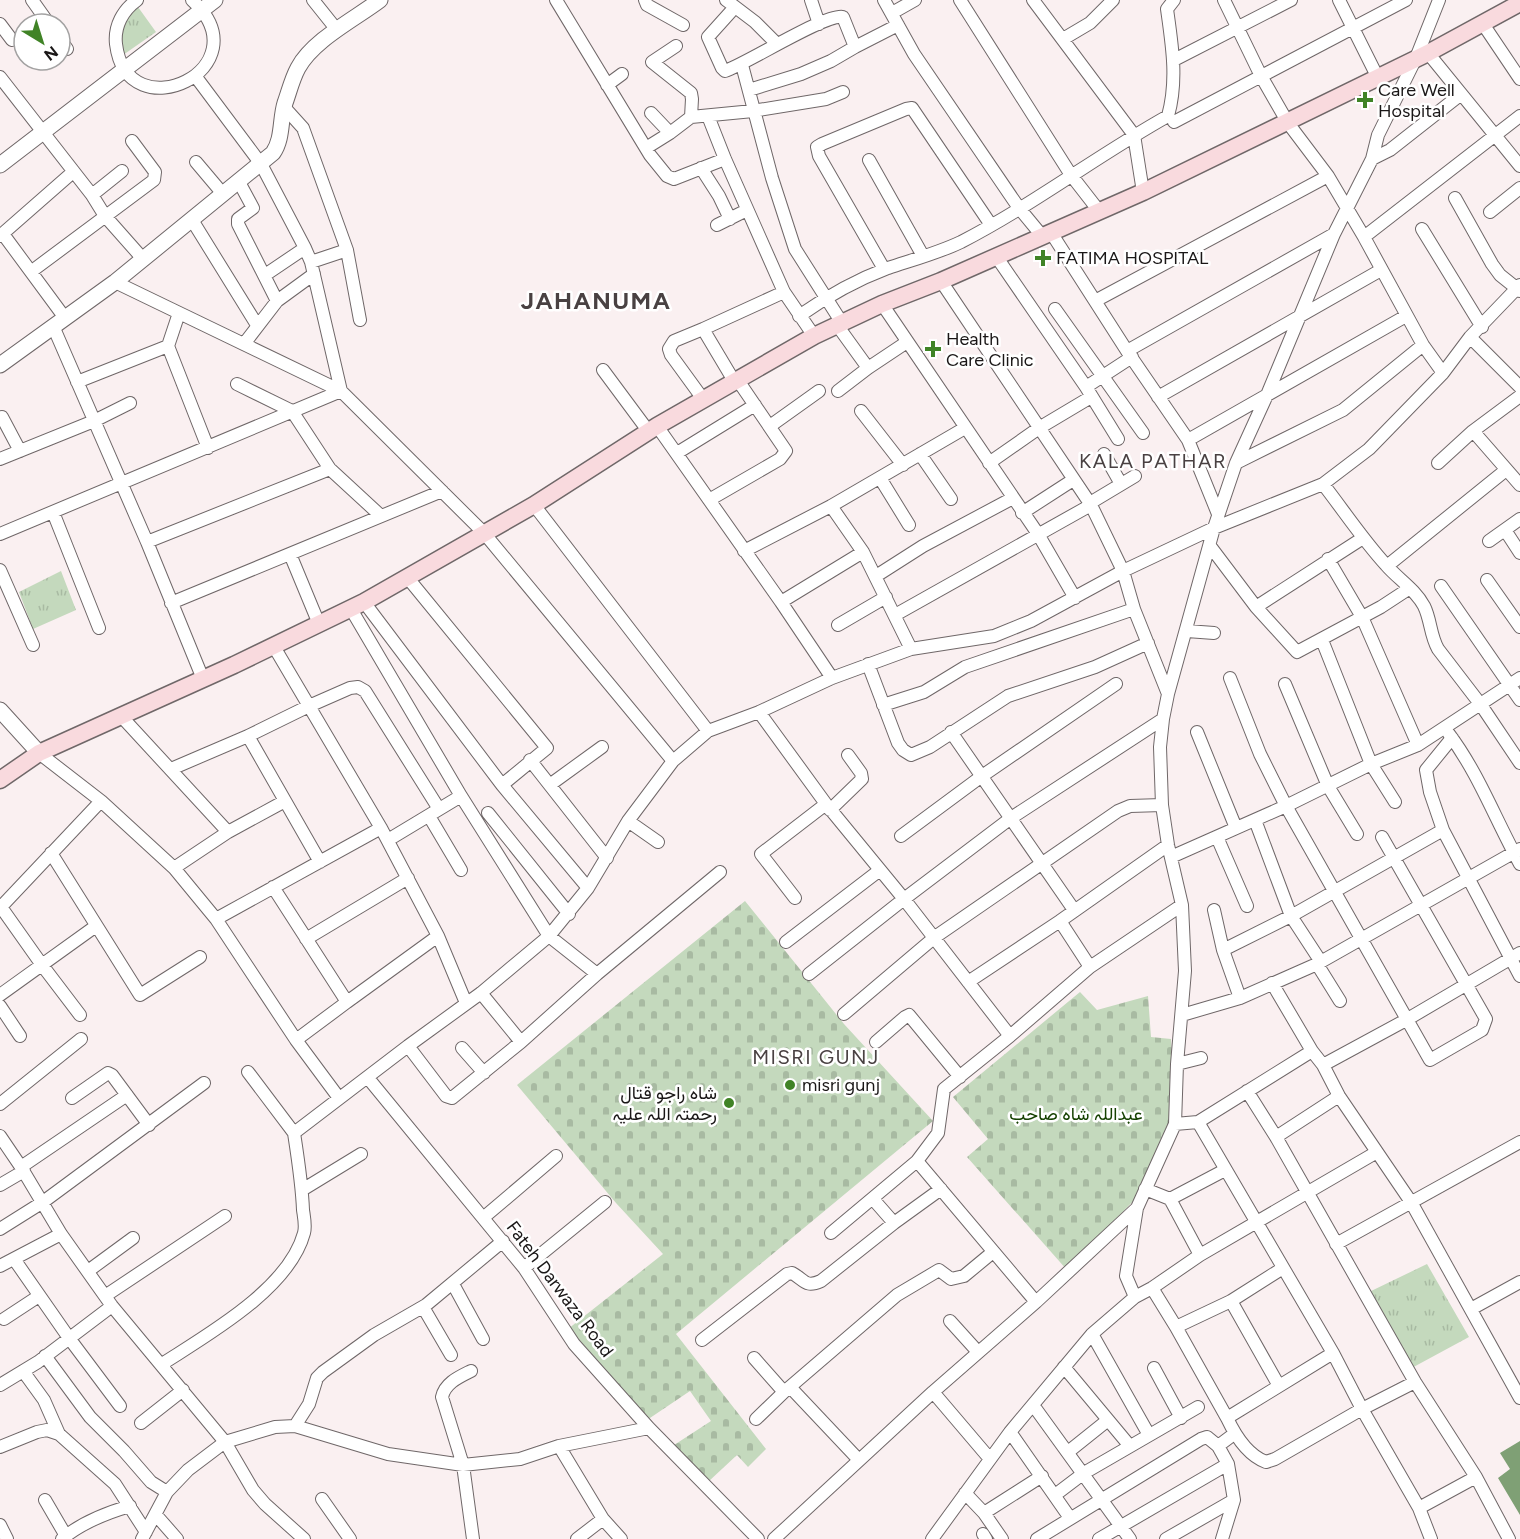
<svg xmlns="http://www.w3.org/2000/svg" width="1520" height="1539" font-family="Figtree,Vazirmatn,sans-serif">
	<style>
		.grass { fill: url(#grass-tufts) }
		.cemetery { fill: url(#cemetery-stones) }
		.water { fill: #7fa075 }
		.lines { fill: none; stroke-linecap: round; stroke-linejoin: round }
		.minor-casing { stroke: #6f6768; stroke-width: 14 }
		.tertiary-casing { stroke: #6f6768; stroke-width: 17 }
		.secondary-casing { stroke: #6f6768; stroke-width: 19 }
		.minor { stroke: #fff; stroke-width: 12 }
		.tertiary { stroke: #fff; stroke-width: 15 }
		.secondary { stroke: #f9dade; stroke-width: 16 }
		.poi-dot { fill: #408326; stroke: #fff; stroke-width: 2 }
		.labels { text-anchor: middle; stroke-width: 5; stroke-linejoin: round; paint-order: stroke }
		.poi-label { font-size: 18px; fill: #1a1717; stroke: #fff; text-anchor: start }
		.park-label { font-size: 18px; fill: #154100; stroke: #fff }
		.street-label { font-size: 18px; fill: #1a1717; stroke: #fff }
		.neighbourhood-label { font-size: 20px; letter-spacing: 1.5px; fill: #494142; stroke: #fff }
		.district-label { font-size: 24px; font-weight: bold; letter-spacing: 1.5px; fill: #494142; stroke: #fff }
	</style>
	<defs>
		<pattern id="grass-tufts" width="24" height="20" patternUnits="userSpaceOnUse" patternTransform="scale(1.5)"><rect width="24" height="20" fill="#c4d9bd"/><path d="M3 7l-1-3M5 7V3M7 7l1-3M15 17l-1-3M17 17v-4M19 17l1-3" fill="none" stroke="#a8baa2"/></pattern>
		<pattern id="cemetery-stones" width="16" height="16" patternUnits="userSpaceOnUse" patternTransform="scale(1.5)"><rect width="16" height="16" fill="#c4d9bd"/><path d="M2 7V4a2 2 0 0 1 4 0v3zM10 15v-3a2 2 0 0 1 4 0v3z" fill="#a8baa2"/></pattern>
	</defs>
	<rect width="100%" height="100%" fill="#faf0f1"/>
	<path class="grass" d="M 138,7 L 156,32 L 123,55 C 117,31 121,24 138,7 Z
		M 61,571 L 76,610 L 33,629 L 19,592 Z
		M 1427,1264 L 1469,1337 L 1408,1370 L 1367,1293 Z"/>
	<path class="cemetery" d="M 745,901 L 844,1024 L 933,1121 L 676,1334 L 766,1449 L 748,1467 L 737,1455 L 708,1482 L 671,1447 L 711,1421 L 690,1391 L 647,1420 L 568,1329 L 663,1254 L 616,1203 L 517,1085 Z
		M 1080,992 L 1097,1010 L 1148,996 L 1151,1037 L 1171,1039 L 1175,1100 L 1173,1124 L 1138,1196 L 1067,1270 L 967,1157 L 988,1139 L 953,1097 Z"/>
	<path class="water" d="M 1520,1441 L 1520,1515 L 1498,1478 L 1510,1469 L 1500,1453 Z"/>
	<g class="lines">
		<defs>
			<path id="minor" d="M 32,0 L 49,24
				M 137,0 C 123,10 114,26 116,44 C 127,134 266,68 192,0
				M 313,0 L 337,30
				M 556,0 L 650,155 L 667,176 L 674,179 L 725,159
				M 645,0 L 647,5 L 683,25
				M 726,0 L 755,22 L 777,44
				M 811,0 L 819,24
				M 884,0 L 914,54 L 1019,208 L 1043,237
				M 960,0 L 1071,175 L 1099,211
				M 1033,0 L 1134,135 L 1143,192
				M 1224,0 L 1261,76 L 1288,123 L 1328,176 L 1364,237 L 1423,345 L 1443,373
				M 1339,0 L 1378,78
				M 735,7 L 708,37 L 722,68 L 725,71 C 748,63 826,13 843,17 L 855,47
				M 892,13 L 915,0
				M 0,24 L 12,40
				M 1483,24 L 1520,79
				M 60,39 L 67,49
				M 1063,39 L 1090,23 L 1113,0
				M 676,46 L 652,62 L 691,93 L 692,99 L 691,117
				M 1428,53 L 1520,166
				M 1174,60 L 1291,0
				M 742,65 L 772,178 L 795,249 L 842,323
				M 0,77 L 92,195 L 105,216 L 143,259
				M 607,85 L 622,74
				M 749,90 L 801,74 L 831,61 L 855,47 L 898,25
				M 284,107 L 303,128 L 347,250 L 360,320
				M 651,113 L 670,133
				M 708,116 L 725,159 L 784,292 L 814,336
				M 1174,122 L 1406,0
				M 646,148 L 670,133 L 691,117 L 753,111 L 826,99 L 843,92
				M 1372,159 L 1390,150 L 1460,95
				M 869,160 L 923,256
				M 196,162 L 223,194
				M 701,168 L 719,196 L 730,219
				M 239,182 L 253,208 L 238,219 L 238,224 L 277,301
				M 92,195 L 122,171
				M 1455,198 L 1492,264 L 1500,275 L 1520,291
				M 1490,212 L 1520,188
				M 192,220 L 257,325
				M 717,225 L 747,210
				M 1422,229 L 1482,327
				M 3,234 L 65,318
				M 1052,234 L 1127,351 L 1188,440 L 1218,514
				M 0,236 L 73,172
				M 1364,237 L 1520,116
				M 996,256 L 1086,387 L 1118,439
				M 311,262 L 347,250
				M 884,269 L 819,156 L 817,147 L 822,144 L 906,109 L 912,108 L 991,225
				M 32,271 L 154,180 L 155,172 L 132,141
				M 265,275 L 305,248
				M 115,282 L 341,391 L 484,533 L 673,761
				M 1095,301 L 1328,176
				M 882,304 L 1038,534 L 1075,598
				M 1055,309 L 1143,433
				M 179,313 L 168,346 L 208,448
				M 799,316 C 826,297 856,280 888,268 C 912,260 938,253 961,242 C 1033,205 1098,155 1168,116 C 1178,80 1172,45 1167,9 L 1174,0
				M 837,325 L 868,368
				M 53,326 L 147,542 L 203,679
				M 703,329 L 734,381
				M 1470,337 L 1520,387
				M 244,344 L 277,301 L 314,274
				M 1127,351 L 1334,234
				M 603,370 L 649,432
				M 77,382 L 168,346
				M 237,384 L 292,411 L 330,469 L 381,516
				M 1086,387 L 1132,357
				M 838,391 L 868,368 L 907,342
				M 1158,397 L 1381,270
				M 703,399 L 671,355 L 669,349 L 674,341 L 703,329 L 784,292
				M 861,411 L 903,465
				M 2,417 L 20,451
				M 657,426 L 781,602 L 832,678
				M 770,426 L 819,391
				M 1473,431 L 1520,485
				M 1188,440 L 1406,316
				M 677,453 L 755,405
				M 920,454 L 951,499
				M 1104,454 L 1121,484
				M 0,459 L 94,421 L 130,403
				M 989,463 L 1039,428 L 1091,397
				M 1236,463 L 1343,410 L 1423,345
				M 1438,463 L 1473,431 L 1520,396
				M 880,478 L 909,525
				M 1323,484 C 1344,511 1363,540 1386,565 C 1398,579 1415,589 1424,606 C 1431,620 1430,635 1438,649 L 1481,705 L 1520,763
				M 709,500 L 780,459 L 786,451 L 737,379
				M 1090,503 L 1135,476
				M 534,505 L 708,731
				M 831,506 L 863,552
				M 53,512 L 99,628
				M 1022,513 L 1073,480
				M 1505,530 L 1520,553
				M 0,534 L 341,391 L 311,262 L 305,248 L 261,164 L 196,77
				M 1489,541 L 1520,519
				M 147,542 L 330,469
				M 1210,546 L 1256,607 L 1297,652 L 1381,607 L 1410,588
				M 744,551 L 831,506 L 965,428
				M 290,554 L 319,624
				M 1328,559 L 1362,617 L 1418,745
				M 1387,566 L 1506,470
				M 0,570 L 33,645
				M 876,576 L 923,546 L 1013,498
				M 407,577 L 547,748 L 502,785
				M 1487,580 L 1520,627
				M 1441,586 L 1520,700
				M 364,602 L 502,785 L 588,888
				M 781,602 L 863,552 L 911,649
				M 171,603 L 442,491
				M 1256,607 L 1363,538
				M 351,609 L 461,796 L 549,936 L 597,974
				M 1134,609 L 1168,694
				M 895,615 L 1091,505
				M 838,625 L 886,597
				M 1187,631 L 1214,633
				M 1322,640 L 1371,764 L 1395,802
				M 273,645 L 381,828 L 438,936 L 466,1003
				M 868,664 L 898,743 L 903,750 L 911,755 L 930,747 L 1008,696 L 1095,667 L 1148,643
				M 1230,678 L 1260,754 L 1286,806 L 1430,1060 L 1482,1030 L 1486,1019 L 1382,837
				M 1285,684 L 1328,786 L 1357,834
				M 883,705 L 924,692 L 965,667 L 1134,609 L 1123,571 L 1091,505 L 941,281
				M 759,712 L 826,804 L 904,899 L 1010,1036 L 1090,967 L 1182,905
				M 121,716 L 228,832 L 174,868
				M 951,732 L 1074,910
				M 1197,732 L 1236,828
				M 1449,734 C 1479,774 1496,821 1520,864
				M 248,736 L 320,862
				M 1452,738 L 1426,770 L 1430,792 L 1443,830 L 1520,976
				M 39,753 L 101,801 L 174,868 L 216,919 L 296,1040 L 339,1098
				M 530,760 L 607,858
				M 171,769 L 248,736 L 309,706 L 350,688 L 358,687 L 365,691 L 439,809
				M 551,784 L 602,747
				M 830,810 L 862,779 L 861,773 L 848,755
				M 488,813 L 569,914
				M 429,816 L 461,870
				M 1255,820 L 1291,916 L 1321,962
				M 628,821 L 658,842
				M 228,832 L 285,801
				M 901,836 L 982,776 L 1116,684
				M 1217,837 L 1247,906
				M 388,840 L 461,796
				M 51,853 L 140,995 L 200,957
				M 1171,857 L 1286,806 L 1371,764 L 1418,745 L 1520,678
				M 273,887 L 347,1002 L 296,1040
				M 795,898 L 761,854 L 826,804
				M 1,907 L 42,965 L 80,1015
				M 0,908 L 101,801
				M 1214,910 L 1223,950 L 1240,998
				M 216,919 L 381,828
				M 306,939 L 408,878
				M 786,942 L 880,870
				M 1223,950 L 1291,916 L 1443,830
				M 1317,964 L 1340,1001
				M 1090,967 L 1060,921 L 1168,845
				M 809,974 L 904,899 L 1011,818 L 1163,719
				M 968,982 L 1060,921
				M 1272,983 L 1312,1051 L 1323,1065 L 1339,1096 L 1411,1202 L 1520,1398
				M 481,993 L 521,1042 L 597,974 L 720,872
				M 0,995 L 96,926
				M 347,1002 L 438,936
				M 0,1006 L 20,1036
				M 844,1014 L 935,937 L 1118,811 L 1130,806 L 1162,805
				M 1182,1015 L 1240,998 L 1317,964 L 1520,849
				M 876,1042 L 905,1017 L 909,1015 L 960,1077
				M 408,1046 L 446,1096 L 452,1098 L 521,1042
				M 462,1048 L 484,1073
				M 1177,1064 L 1201,1058
				M 1323,1065 L 1406,1020 L 1520,953
				M 248,1072 L 294,1133
				M 368,1078 L 524,1268 L 574,1344 L 649,1428 L 758,1539
				M 1247,1091 L 1276,1137
				M 1339,1096 L 1276,1137 L 1415,1382 L 1476,1477 L 1509,1539
				M 72,1098 L 108,1073 L 112,1075 L 149,1125
				M 0,1104 L 81,1039
				M 1198,1122 L 1333,1353 L 1362,1409 L 1419,1508 L 1431,1539
				M 1175,1124 L 1198,1122 L 1312,1051
				M 0,1136 L 21,1167 L 61,1234 L 112,1306 L 225,1442 L 253,1490 L 265,1504 L 304,1539
				M 917,1161 L 1036,1302
				M 21,1167 L 127,1095
				M 0,1185 L 24,1171
				M 1145,1189 L 1170,1199 L 1225,1170
				M 302,1190 L 361,1154
				M 873,1199 L 894,1223
				M 1170,1199 L 1200,1255
				M 483,1218 L 556,1156
				M 0,1229 L 43,1202 L 204,1083
				M 831,1233 L 917,1161 L 938,1133 L 944,1089 L 1010,1036
				M 1336,1244 L 1520,1142
				M 14,1259 L 69,1338 L 120,1406
				M 0,1266 L 61,1234
				M 524,1268 L 605,1202
				M 88,1271 L 133,1238
				M 453,1284 L 483,1339
				M 1152,1288 L 1176,1327 L 1231,1301 L 1283,1268
				M 105,1296 L 225,1216
				M 1135,1297 L 1126,1276 L 1137,1208
				M 1231,1301 L 1279,1386
				M 423,1307 L 451,1355
				M 1471,1309 L 1520,1282
				M 4,1319 L 39,1296
				M 950,1321 L 978,1352
				M 1176,1327 L 1227,1418
				M 1092,1334 L 1149,1435
				M 702,1340 L 787,1274 L 792,1273 C 805,1280 805,1288 821,1281 L 894,1223 L 941,1189
				M 1333,1353 L 1227,1418 C 1235,1435 1247,1455 1266,1462 L 1275,1459 L 1362,1409 L 1415,1382
				M 45,1356 L 90,1417 L 124,1451 L 151,1482 L 167,1492
				M 754,1358 L 784,1392
				M 162,1364 C 207,1335 289,1289 304,1233 C 306,1226 304,1217 303,1210 C 302,1184 298,1159 294,1133 L 408,1046 L 481,993 L 549,936 L 588,888 L 628,821 L 673,761 L 708,731 L 759,712 L 832,678 L 911,649 L 994,636 L 1031,621 L 1123,571 L 1214,528 L 1323,484 L 1369,449 L 1443,373 L 1470,337 L 1520,285
				M 1064,1367 L 1129,1445
				M 1154,1368 L 1181,1418
				M 23,1371 L 44,1400 L 59,1434
				M 471,1371 C 459,1377 445,1383 442,1397 L 463,1465 L 473,1539
				M 0,1385 L 38,1362 L 112,1306
				M 790,1387 L 858,1459
				M 933,1392 L 990,1459
				M 1033,1405 L 1130,1539
				M 756,1419 L 784,1392 L 897,1295 L 939,1270 L 951,1279 L 964,1276 L 993,1252
				M 141,1423 L 183,1390
				M 295,1426 L 309,1404 L 317,1378 L 323,1372 L 374,1335 L 426,1305 L 503,1241
				M 1010,1432 L 1070,1518
				M 559,1446 L 603,1519 L 621,1539
				M 0,1447 L 37,1432 L 47,1430 L 59,1434 L 115,1484 L 146,1532
				M 1068,1452 L 1108,1420
				M 965,1493 L 984,1513 L 1002,1539
				M 1055,1495 L 1084,1473 L 1198,1407
				M 322,1499 L 350,1539
				M 45,1500 L 66,1536
				M 1419,1508 L 1476,1477
				M 984,1513 L 1042,1476
				M 156,1515 L 177,1539
				M 0,1525 L 7,1539
				M 983,1534 L 986,1539
				M 62,1539 C 81,1523 106,1513 130,1506
				M 142,1539 L 167,1492 L 188,1470 L 225,1442 L 275,1427 L 295,1426 L 388,1454 L 463,1465 L 520,1459 L 559,1446 L 649,1428
				M 577,1539 L 603,1519
				M 774,1539 L 933,1392 L 1036,1302 L 1137,1208 L 1175,1124 L 1177,1064 L 1185,971 L 1182,905 L 1168,845 L 1162,805 L 1160,747 L 1163,719 L 1168,694 L 1214,528 L 1236,463 L 1267,395 L 1334,234 L 1372,159 L 1378,135 L 1416,58 L 1439,0
				M 932,1539 L 1010,1432 L 1092,1334 L 1135,1297 L 1152,1288 L 1200,1255 L 1377,1152
				M 1037,1539 L 1201,1439 L 1207,1437 L 1218,1446
				M 1099,1539 L 1228,1464
				M 1166,1539 L 1234,1500
				M 1222,1539 L 1234,1500 L 1228,1464 L 1218,1446 L 1234,1434"/>
			<path id="tertiary" d="M 0,165 L 215,0
				M 0,365 L 115,282 L 273,153 C 283,139 280,119 285,103 C 289,92 292,79 298,68 C 313,40 355,19 380,0
				M 0,710 L 39,753"/>
			<path id="secondary" d="M 0,780 L 39,753 L 234,665 L 364,602 L 534,505 L 657,426 L 814,336 L 882,304 L 941,281 L 1143,192 L 1428,53 L 1520,3"/>
		</defs>
		<use href="#minor" class="minor-casing"/>
		<use href="#tertiary" class="tertiary-casing"/>
		<use href="#secondary" class="secondary-casing"/>
		<use href="#minor" class="minor"/>
		<use href="#tertiary" class="tertiary"/>
		<use href="#secondary" class="secondary"/>
	</g>
	<g class="poi-dot">
		<path d="M1362 91h6v6h6v6h-6v6h-6v-6h-6v-6h6z"/>
		<path d="M1040 249h6v6h6v6h-6v6h-6v-6h-6v-6h6z"/>
		<path d="M930 340h6v6h6v6h-6v6h-6v-6h-6v-6h6z"/>
		<circle cx="790" cy="1085" r="6"/>
		<circle cx="729" cy="1103" r="6"/>
	</g>
	<g class="labels">
		<g class="poi-label">
			<text x="1378" y="96">Care Well<tspan x="1378" dy="21">Hospital</tspan></text>
			<text x="1056" y="264">FATIMA HOSPITAL</text>
			<text x="946" y="345">Health<tspan x="946" dy="21">Care Clinic</tspan></text>
			<text x="802" y="1091">misri gunj</text>
			<text x="717" y="1099" text-anchor="end">شاہ راجو قتال<tspan x="717" dy="21">رحمتہ اللہ علیہ</tspan></text>
		</g>
		<g class="park-label">
			<text x="1076" y="1120">عبداللہ شاہ صاحب</text>
		</g>
		<g class="street-label">
			<text transform="translate(560 1289) rotate(53)" y="6">Fateh Darwaza Road</text>
		</g>
		<g class="neighbourhood-label">
			<text x="1153" y="468">KALA PATHAR</text>
			<text x="816" y="1064">MISRI GUNJ</text>
		</g>
		<g class="district-label">
			<text x="596" y="309">JAHANUMA</text>
		</g>
	</g>
	<g transform="translate(42 42) rotate(142)"><circle r="28" fill="#ffffff" stroke="#a3a2a2" stroke-width="1.5"/>
	<path d="M0-4.5L10 22L0 15L-10 22Z" fill="#408326"/>
	<text y="-9" font-size="16" font-weight="bold" text-anchor="middle" fill="#1a1717">N</text>
	</g>
</svg>
